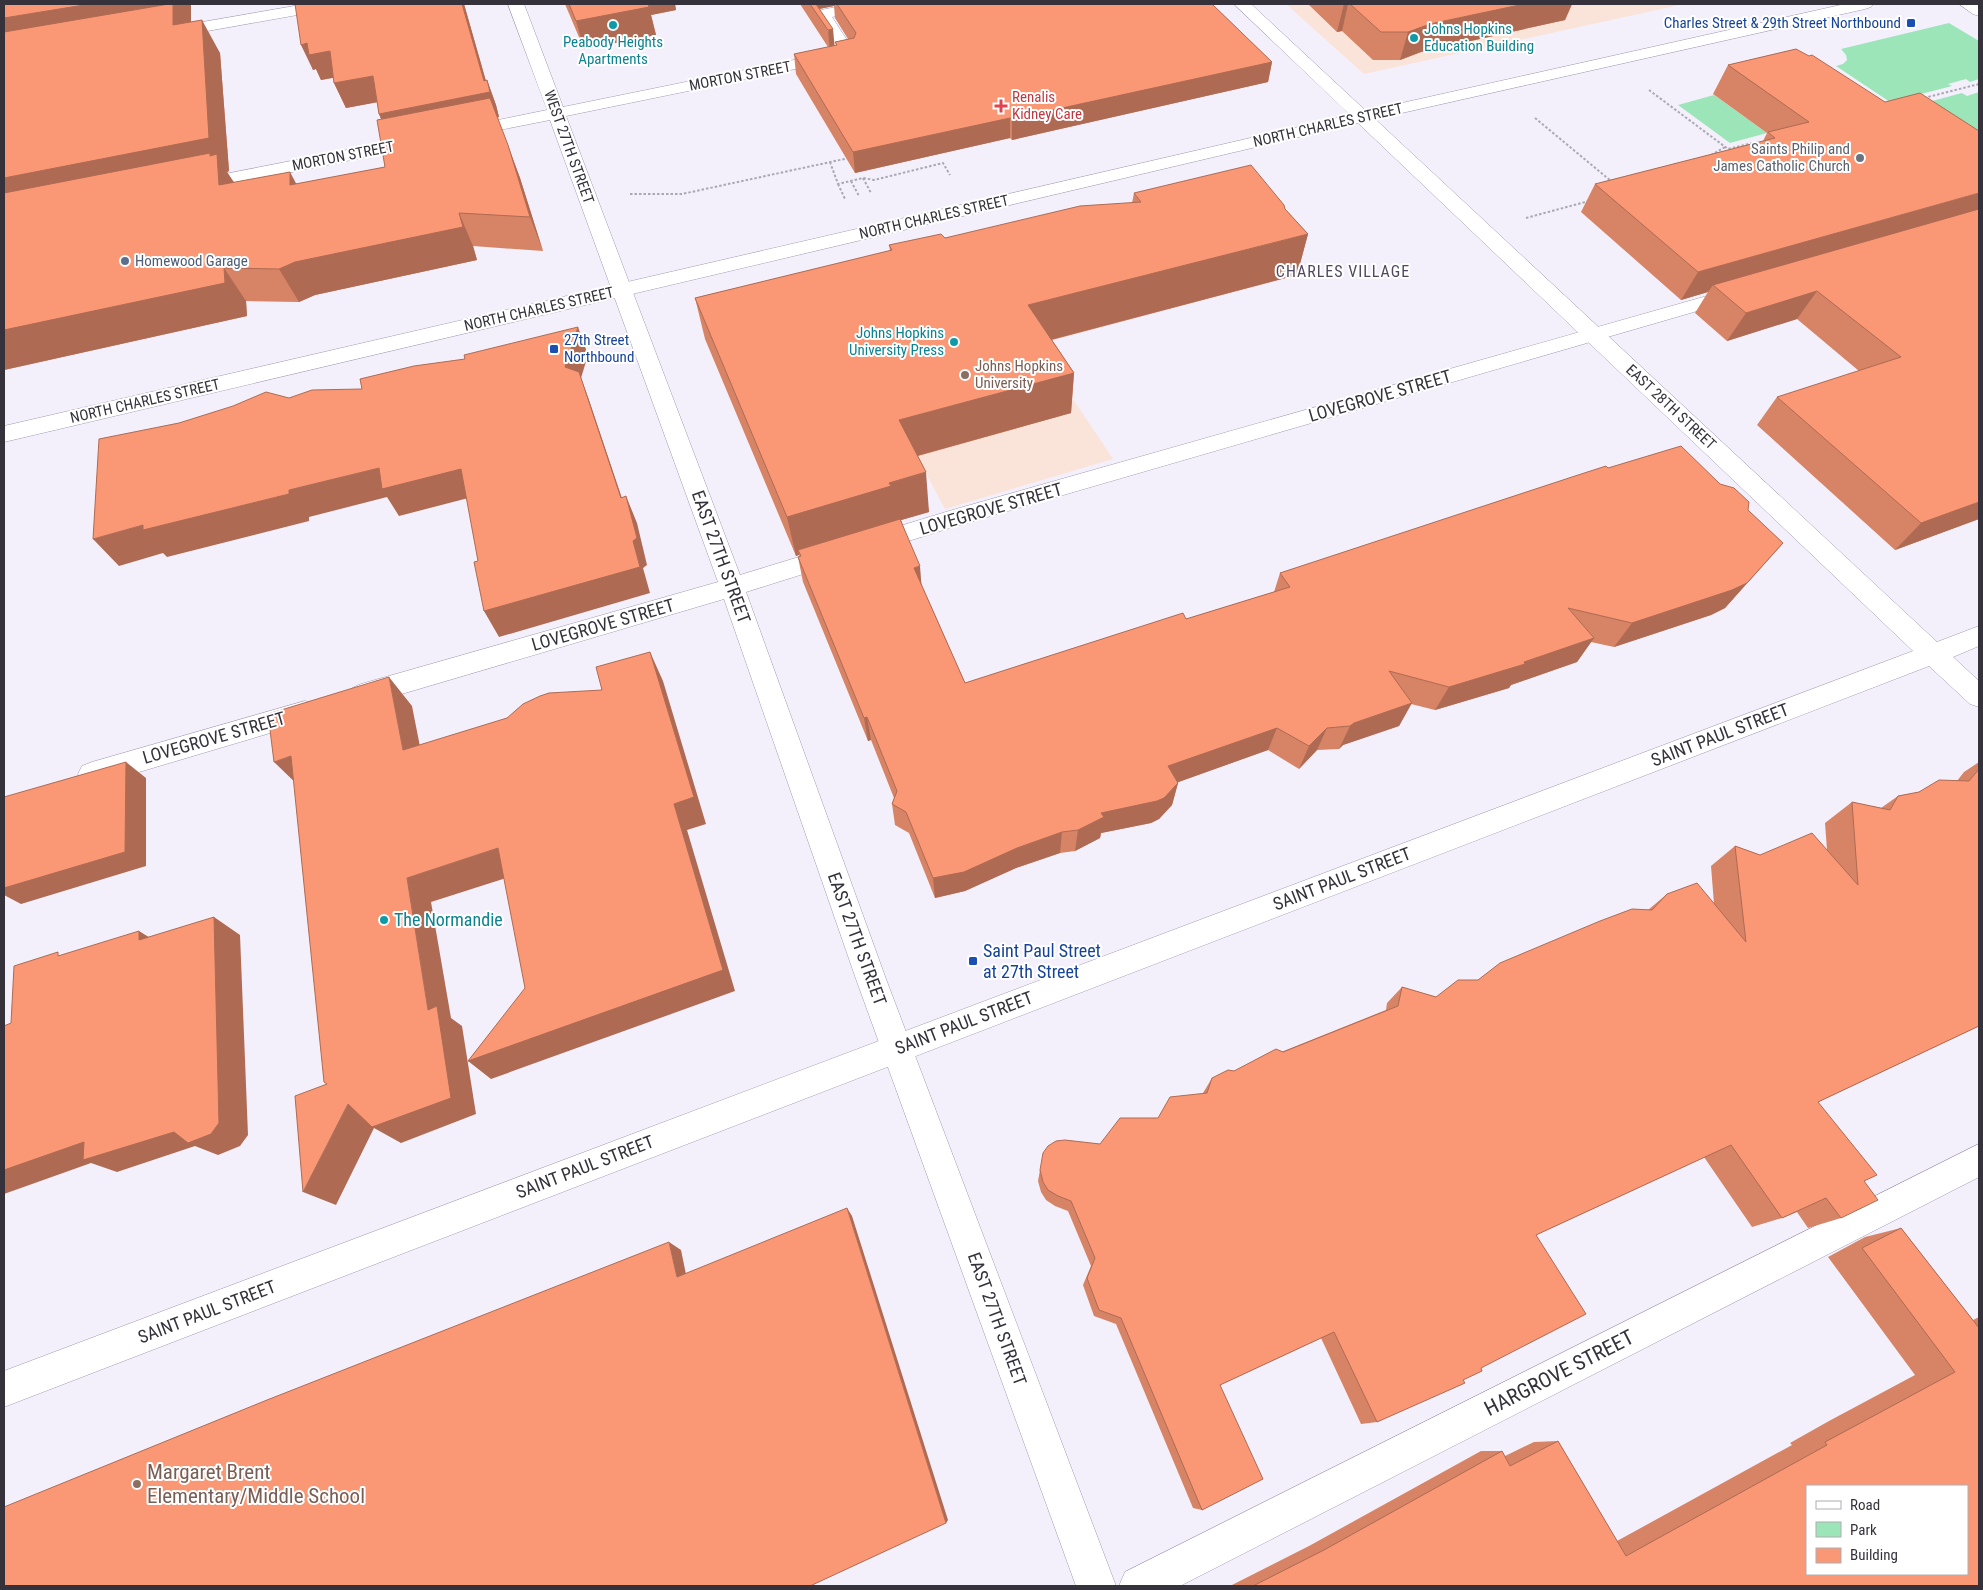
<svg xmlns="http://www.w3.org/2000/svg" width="1983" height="1590" font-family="'Roboto Condensed',sans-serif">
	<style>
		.education { fill: #fae3d8 }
		.green { fill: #9be5b9 }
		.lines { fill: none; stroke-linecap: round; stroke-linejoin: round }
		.minor-casing { stroke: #a199b3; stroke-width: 1 }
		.major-casing { stroke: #a199b3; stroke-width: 1 }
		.path { stroke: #aba8b2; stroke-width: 2; stroke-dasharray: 2.5 2; stroke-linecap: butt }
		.minor { fill: #fff; fill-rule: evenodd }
		.major { fill: #fff; fill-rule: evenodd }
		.wall { fill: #d78365; fill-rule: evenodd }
		.shaded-wall { fill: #af6a53 }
		.building { fill: #fa9876; stroke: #af6a53; fill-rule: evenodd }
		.transit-dot { fill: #1a4fb4; stroke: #fff; stroke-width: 2 }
		.culture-dot { fill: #0f9aa8; stroke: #fff; stroke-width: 2 }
		.health-dot { fill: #e0444e; stroke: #fff; stroke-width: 2 }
		.worship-dot { fill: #6b7280; stroke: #fff; stroke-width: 2 }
		.service-dot { fill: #5c6f8a; stroke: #fff; stroke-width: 2 }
		.education-dot { fill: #8d6e63; stroke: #fff; stroke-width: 2 }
		.labels { text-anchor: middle; stroke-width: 4; stroke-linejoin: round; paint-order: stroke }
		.far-transit-label { font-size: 15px; fill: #164399; stroke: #fff; text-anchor: end }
		.far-culture-label { font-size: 15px; fill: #0d838f; stroke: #fff; text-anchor: start }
		.far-street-label { font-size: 15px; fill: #35323c; stroke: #fff }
		.far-health-label { font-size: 15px; fill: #be3a42; stroke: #fff; text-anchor: start }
		.far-worship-label { font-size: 15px; fill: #5b616d; stroke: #fff; text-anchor: end }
		.far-service-label { font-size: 15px; fill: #4e5e75; stroke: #fff; text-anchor: start }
		.far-education-label { font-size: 15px; fill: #785e54; stroke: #fff; text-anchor: start }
		.far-neighbourhood-label { font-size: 16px; letter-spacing: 1px; fill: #50485f; stroke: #fff }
		.street-label { font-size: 18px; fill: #35323c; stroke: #fff }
		.culture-label { font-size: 18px; fill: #0d838f; stroke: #fff; text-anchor: start }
		.transit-label { font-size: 18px; fill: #164399; stroke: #fff; text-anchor: start }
		.near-street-label { font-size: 21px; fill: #35323c; stroke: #fff }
		.near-education-label { font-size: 21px; fill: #785e54; stroke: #fff; text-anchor: start }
	</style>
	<rect width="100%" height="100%" fill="#f3f0fb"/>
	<path class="education" d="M 1286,4 L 1684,4 L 1364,74 Z
		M 976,254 L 1113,459 L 945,509 L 829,292 Z"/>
	<path class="green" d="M 1949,23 L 1979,41 L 1979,79 L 1970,82 L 1966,79 L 1948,84 L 1952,86 L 1890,102 L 1836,66 L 1843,64 L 1847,60 L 1846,55 L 1841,49 Z
		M 1979,92 L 1979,155 L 1906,108 L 1962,93 L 1967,96 Z
		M 1714,95 L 1767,133 L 1730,143 L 1678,105 Z"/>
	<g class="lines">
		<defs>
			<path id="minor" d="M 508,4 L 524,4 L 563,107 L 838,51 L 814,14 L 816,11 L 851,4 L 882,4 L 880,7 L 832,17 L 856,54 L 854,57 L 566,116 L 740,575 L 949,511 L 1728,290 L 1735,288 L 1742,290 L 1745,294 L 1742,298 L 953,527 L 746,592 L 886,979 L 1116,1586 L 1076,1586 L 856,979 L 724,599 L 361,706 L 352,702 L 348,695 L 352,688 L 361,684 L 718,582 L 550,120 L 464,137 L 458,136 L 455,132 L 458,128 L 464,127 L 547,110 Z
				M 419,136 L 425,137 L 428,141 L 425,145 L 194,192 L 187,190 L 185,186 L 187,182 L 194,180 Z
				M 305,701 L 314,704 L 318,712 L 314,720 L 92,786 L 82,782 L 78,774 L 82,766 L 92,762 Z
				M 1979,1144 L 1979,1177 L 1180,1586 L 1119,1586 L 1125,1572 Z"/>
			<path id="major" d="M 306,4 L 339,4 L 337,7 L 331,9 L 168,38 L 162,36 L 160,33 L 162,30 L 168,28 Z
				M 1234,4 L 1251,4 L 1366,111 L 1845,4 L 1873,4 L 1871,7 L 1865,9 L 1375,119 L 1937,642 L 1979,626 L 1979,646 L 1953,657 L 1979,681 L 1979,707 L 1970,704 L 1929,666 L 4,1407 L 4,1371 L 1913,651 L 1358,123 L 4,442 L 4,426 L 1350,115 Z
				M 1959,4 L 1979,5 L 1979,16 L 1973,14 Z"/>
		</defs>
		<use href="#minor" class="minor-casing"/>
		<use href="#major" class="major-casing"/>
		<path class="path" d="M 1649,90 L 1728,149 L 1757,142 L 1761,144
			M 1924,98 L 1979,84
			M 1535,118 L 1611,181
			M 1711,155 L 1725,147
			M 830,162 L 838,184 L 863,178 L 874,180 L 943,163 L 950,175
			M 863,178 L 871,193
			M 851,181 L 859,196
			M 838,184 L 845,199
			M 630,194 L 682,194 L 849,158
			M 1526,218 L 1589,201"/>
		<use href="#minor" class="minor"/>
		<use href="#major" class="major"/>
	</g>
	<path class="wall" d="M 4,4 L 191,4 L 191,22 L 220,53 L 229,171 L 227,172 L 234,182 L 296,184 L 385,167 L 381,119 L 379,114 L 377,102 L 346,108 L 334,83 L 333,78 L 321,80 L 316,69 L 313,70 L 295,4 L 464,4 L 486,81 L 487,80 L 496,105 L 499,117 L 497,118 L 520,178 L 543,251 L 473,246 L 477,260 L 315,295 L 299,302 L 246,301 L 247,316 L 4,370 Z
		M 565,4 L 675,4 L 676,10 L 651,15 L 656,35 L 584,49 Z
		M 800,4 L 1212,4 L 1272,62 L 1268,82 L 1012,140 L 1010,138 L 855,173 L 796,74 L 794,54 L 828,47 ZM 834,6 L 835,18 L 848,39 L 835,42 L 836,45 L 834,45 L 819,9 Z
		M 1308,4 L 1572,4 L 1565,20 L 1421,52 L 1400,60 L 1373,60 L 1342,31 L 1337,32 Z
		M 1796,49 L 1979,519 L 1895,550 L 1757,425 L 1777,397 L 1859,371 L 1797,319 L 1727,341 L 1695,313 L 1708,292 L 1681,300 L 1581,212 L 1595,184 L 1763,141 L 1767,133 L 1713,94 L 1728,65 Z
		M 1134,193 L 1285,209 L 1308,234 L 1297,275 L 1052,340 L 1074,373 L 1071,413 L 918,456 L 929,512 L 901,520 L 922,586 L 965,683 L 1186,619 L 1274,592 L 1280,573 L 1608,468 L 1720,484 L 1783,543 L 1725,608 L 1711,615 L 1614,647 L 1591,642 L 1577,662 L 1511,685 L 1509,688 L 1435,710 L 1411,704 L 1399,726 L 1343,745 L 1339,749 L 1317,750 L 1299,769 L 1268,750 L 1178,782 L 1178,783 L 1172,805 L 1159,819 L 1151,823 L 1101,833 L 1100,838 L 1075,851 L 1060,853 L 1016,868 L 965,891 L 935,898 L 909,833 L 895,825 L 892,804 L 894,798 L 871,740 L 868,741 L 803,582 L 798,557 L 800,557 L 799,555 L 796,556 L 705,339 L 695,298 L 890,251 L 889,245 L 945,238 L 1132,203 Z
		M 1979,762 L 1979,1026 L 1818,1102 L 1864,1181 L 1841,1218 L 1808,1228 L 1797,1212 L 1782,1218 L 1752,1227 L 1704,1157 L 1536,1235 L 1377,1422 L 1361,1424 L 1321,1338 L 1220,1385 L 1202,1510 L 1193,1508 L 1116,1324 L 1094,1316 L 1083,1285 L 1091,1266 L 1068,1211 L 1055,1206 L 1046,1200 L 1041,1192 L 1038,1181 L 1040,1170 L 1100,1144 L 1158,1118 L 1203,1093 L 1212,1078 L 1234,1071 L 1386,1010 L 1387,1003 L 1402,987 L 1436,997 L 1648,910 L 1667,894 L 1714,904 L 1711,866 L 1735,846 L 1760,855 L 1827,850 L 1825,823 L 1852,802 L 1881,808 L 1898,796 L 1919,792 L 1957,781 L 1964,772 Z
		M 1901,1228 L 1973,1320 L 1979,1317 L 1979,1586 L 1230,1586 L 1309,1546 L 1481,1451 L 1502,1451 L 1505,1456 L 1534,1442 L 1558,1441 L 1617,1541 L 1792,1445 L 1790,1443 L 1829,1421 L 1915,1375 L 1828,1257 L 1865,1237 Z"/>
	<path class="shaded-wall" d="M 90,4 L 191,4 L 191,22 L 4,55 L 4,18 Z
		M 462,4 L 464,4 L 489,92 L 487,80 L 496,105 L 499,117 L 390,139 L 379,114 L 484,81 Z
		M 643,4 L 675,4 L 676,10 L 651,15 L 656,35 L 584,49 L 576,21 Z
		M 811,4 L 833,4 L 834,6 L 814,10 Z
		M 1344,4 L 1348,4 L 1342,31 L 1337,32 Z
		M 1524,4 L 1572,4 L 1565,20 L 1421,52 L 1400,60 L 1408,32 L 1430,24 Z
		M 202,20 L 220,53 L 229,171 L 227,172 L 237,188 L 4,216 L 4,178 Z
		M 833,29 L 835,50 L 830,51 L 828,30 Z
		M 307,43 L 330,51 L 341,76 L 321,80 L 316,69 L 313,70 L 301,45 Z
		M 1272,62 L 1268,82 L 1012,140 L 1012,119 Z
		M 373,76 L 384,101 L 346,108 L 334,83 Z
		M 1010,118 L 1010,138 L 855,173 L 853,152 Z
		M 508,145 L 520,178 L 543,251 L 530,217 Z
		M 290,172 L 308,206 L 290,185 Z
		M 1979,193 L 1979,216 L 1713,285 L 1708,292 L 1681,300 L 1698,272 Z
		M 459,213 L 473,246 L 477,260 L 315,295 L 299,302 L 279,269 L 295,262 Z
		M 1308,234 L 1297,275 L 1027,346 L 1028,305 Z
		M 224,268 L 246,301 L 247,316 L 4,370 L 4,330 Z
		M 1817,291 L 1797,319 L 1727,341 L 1746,313 Z
		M 578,327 L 588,355 L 581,378 L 589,400 L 631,525 L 565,367 Z
		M 1074,373 L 1071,413 L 902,460 L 899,420 Z
		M 379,468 L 461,469 L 476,496 L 399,516 L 387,497 L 309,517 L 309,521 L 167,557 L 163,553 L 119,566 L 93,539 L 143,525 Z
		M 926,472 L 929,512 L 798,550 L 799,555 L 796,556 L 787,517 L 889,483 Z
		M 626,496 L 637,523 L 647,565 L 643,568 L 650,593 L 499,637 L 484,611 L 633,541 Z
		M 1979,502 L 1979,519 L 1895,550 L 1921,523 Z
		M 1783,543 L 1725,608 L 1711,615 L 1614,647 L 1632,623 Z
		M 920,566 L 922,592 L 914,568 Z
		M 1594,638 L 1577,662 L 1511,685 L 1509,688 L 1435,710 L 1449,687 L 1524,662 Z
		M 650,652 L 663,681 L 706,824 L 687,830 L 735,991 L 491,1079 L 468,1061 L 674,804 Z
		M 389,677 L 412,706 L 426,777 L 403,750 Z
		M 1412,703 L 1399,726 L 1343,745 L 1339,749 L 1350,726 L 1354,723 Z
		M 867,717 L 871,740 L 868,741 L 864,718 Z
		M 1277,728 L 1268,750 L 1162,788 L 1168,766 Z
		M 1327,728 L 1317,750 L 1299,769 L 1309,746 Z
		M 291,756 L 302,789 L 274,762 Z
		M 126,762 L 146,778 L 146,866 L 21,904 L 4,895 L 4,888 Z
		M 1178,783 L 1172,805 L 1159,819 L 1151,823 L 1101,833 L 1100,838 L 1075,851 L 1078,830 L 1101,813 Z
		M 1062,832 L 1060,853 L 1016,868 L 965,891 L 935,898 L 933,878 Z
		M 498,848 L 519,874 L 431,902 L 451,1018 L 462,1026 L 476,1114 L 401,1143 L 374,1128 L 336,1205 L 303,1192 L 348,1104 L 428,1010 L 407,878 Z
		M 214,917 L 240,935 L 248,1135 L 240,1146 L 218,1155 L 195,1146 L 117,1172 L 91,1163 L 4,1194 L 4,1170 Z
		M 139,931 L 168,949 L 139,940 Z
		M 847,1208 L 852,1216 L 948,1520 L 946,1523 Z
		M 669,1242 L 681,1250 L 688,1284 L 677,1277 Z"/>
	<path class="building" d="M 4,4 L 90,4 L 4,18 Z
		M 169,4 L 173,4 L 173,25 L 202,20 L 209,138 L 4,178 L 4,32 Z
		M 295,4 L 462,4 L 484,81 L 487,80 L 490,92 L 379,114 L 373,76 L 334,83 L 330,51 L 309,55 L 307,43 L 301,45 Z
		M 569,4 L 648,4 L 649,7 L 576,21 Z
		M 810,4 L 816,4 L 833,29 L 828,30 Z
		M 837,4 L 1212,4 L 1272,62 L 1012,119 L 1010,118 L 853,152 L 794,54 L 837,45 L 835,42 L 854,38 L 856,33 Z
		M 1350,4 L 1524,4 L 1430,24 L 1408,32 L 1381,32 Z
		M 1796,49 L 1809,56 L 1812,55 L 1885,102 L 1920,93 L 1979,131 L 1979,193 L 1698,272 L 1595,184 L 1775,138 L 1768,132 L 1809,122 L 1728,65 Z
		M 490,98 L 508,145 L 530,217 L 459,213 L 463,227 L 295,262 L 279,269 L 224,268 L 225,283 L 4,330 L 4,193 L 210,153 L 210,156 L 217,154 L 219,185 L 290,172 L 290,185 L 385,167 L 377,120 Z
		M 1251,165 L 1284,205 L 1285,209 L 1308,234 L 1028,305 L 1074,373 L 899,420 L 926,472 L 889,483 L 891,486 L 787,517 L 695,298 L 892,250 L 889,245 L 941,234 L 945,238 L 1080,206 L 1141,202 L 1134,193 Z
		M 1979,209 L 1979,502 L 1921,523 L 1777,397 L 1901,357 L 1817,291 L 1746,313 L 1713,285 Z
		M 578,327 L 565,367 L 579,372 L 621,498 L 626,496 L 637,538 L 633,541 L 640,567 L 484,611 L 474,562 L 478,561 L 461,469 L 382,489 L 379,468 L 289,490 L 289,494 L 143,530 L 143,525 L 93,539 L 99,439 L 179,423 L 233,406 L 266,392 L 289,398 L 312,390 L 362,389 L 360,379 L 414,366 L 465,359 L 464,355 Z
		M 1681,446 L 1720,484 L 1734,488 L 1749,502 L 1748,510 L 1783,543 L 1747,583 L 1732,590 L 1632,623 L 1568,608 L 1594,638 L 1524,662 L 1525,664 L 1449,687 L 1389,671 L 1412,703 L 1354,723 L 1350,726 L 1327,728 L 1309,746 L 1277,728 L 1168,766 L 1178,783 L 1164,798 L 1157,801 L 1101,813 L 1104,817 L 1078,830 L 1062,832 L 1017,848 L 964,872 L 933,878 L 906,812 L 892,804 L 897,791 L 867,717 L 864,718 L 798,557 L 801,556 L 798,550 L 900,519 L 920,566 L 914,568 L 965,683 L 1183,613 L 1186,619 L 1290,587 L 1280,573 L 1575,476 L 1606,466 L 1608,468 Z
		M 650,652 L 694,797 L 674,804 L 723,970 L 468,1061 L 525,988 L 498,848 L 407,878 L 428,1010 L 437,1006 L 451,1098 L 372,1127 L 348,1104 L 303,1192 L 295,1096 L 327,1084 L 324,1082 L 291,756 L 274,762 L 268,714 L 389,677 L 403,750 L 507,718 L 523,704 L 540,696 L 549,693 L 602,690 L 596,667 Z
		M 126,762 L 125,852 L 4,888 L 4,797 Z
		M 1979,769 L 1979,1026 L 1818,1102 L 1877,1175 L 1864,1181 L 1878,1200 L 1841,1218 L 1826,1198 L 1782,1218 L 1731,1145 L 1536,1235 L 1586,1314 L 1481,1368 L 1482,1371 L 1463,1380 L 1465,1383 L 1377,1422 L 1334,1332 L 1220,1385 L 1263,1479 L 1202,1510 L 1121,1318 L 1099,1310 L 1087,1278 L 1095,1258 L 1071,1201 L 1058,1196 L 1048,1190 L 1043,1182 L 1040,1170 L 1043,1153 L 1048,1146 L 1056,1141 L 1065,1140 L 1100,1144 L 1120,1118 L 1158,1118 L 1170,1097 L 1207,1093 L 1212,1078 L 1228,1070 L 1234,1071 L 1276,1049 L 1283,1052 L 1398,1006 L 1402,987 L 1436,997 L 1458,980 L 1478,980 L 1500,963 L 1600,921 L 1632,909 L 1652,910 L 1667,894 L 1697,883 L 1746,942 L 1735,846 L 1760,855 L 1812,833 L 1858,885 L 1852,802 L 1890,810 L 1898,796 L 1919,792 L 1939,780 L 1969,781 Z
		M 214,917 L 219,1123 L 211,1134 L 188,1143 L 174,1132 L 83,1160 L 84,1142 L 4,1170 L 4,1026 L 11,1023 L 14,966 L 58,952 L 58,956 L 139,931 L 139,940 Z
		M 847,1208 L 946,1523 L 810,1586 L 4,1586 L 4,1507 L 267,1400 L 669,1242 L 677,1277 Z
		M 1901,1228 L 1979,1328 L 1979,1586 L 1253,1586 L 1324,1550 L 1502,1451 L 1510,1466 L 1558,1441 L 1626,1556 L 1827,1445 L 1825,1442 L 1866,1420 L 1955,1372 L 1862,1248 ZM 1807,1486 L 1967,1486 L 1967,1574 L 1807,1574 Z"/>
	<g class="transit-dot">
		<rect x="1906" y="18" width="10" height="10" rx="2.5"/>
		<rect x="549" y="344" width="10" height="10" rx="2.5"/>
		<rect x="968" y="956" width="10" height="10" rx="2.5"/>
	</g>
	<g class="culture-dot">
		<circle cx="613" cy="25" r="5"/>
		<circle cx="1414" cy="38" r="5"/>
		<circle cx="954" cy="342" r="5"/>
		<circle cx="384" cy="920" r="5"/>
	</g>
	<path class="health-dot" d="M998.5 98.5h5v5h5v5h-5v5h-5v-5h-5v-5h5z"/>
	<circle class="worship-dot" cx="1860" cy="158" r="5"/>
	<circle class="service-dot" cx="125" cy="261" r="5"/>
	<g class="education-dot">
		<circle cx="965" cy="375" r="5"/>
		<circle cx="137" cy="1484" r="5"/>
	</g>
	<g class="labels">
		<g class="far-transit-label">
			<text x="1901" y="28">Charles Street &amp; 29th Street Northbound</text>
			<text x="564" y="345" text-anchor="start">27th Street<tspan x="564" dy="17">Northbound</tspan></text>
		</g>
		<g class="far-culture-label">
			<text x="1424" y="34">Johns Hopkins<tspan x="1424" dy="17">Education Building</tspan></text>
			<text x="613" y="47" text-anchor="middle">Peabody Heights<tspan x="613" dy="17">Apartments</tspan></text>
			<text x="944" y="338" text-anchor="end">Johns Hopkins<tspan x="944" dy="17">University Press</tspan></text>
		</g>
		<g class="far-street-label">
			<text transform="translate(740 76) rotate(-11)" y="5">MORTON STREET</text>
			<text transform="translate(1328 125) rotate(-13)" y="5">NORTH CHARLES STREET</text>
			<text transform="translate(569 147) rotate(70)" y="5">WEST 27TH STREET</text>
			<text transform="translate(343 156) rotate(-11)" y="5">MORTON STREET</text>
			<text transform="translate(934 217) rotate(-13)" y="5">NORTH CHARLES STREET</text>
			<text transform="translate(539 309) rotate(-13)" y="5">NORTH CHARLES STREET</text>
			<text transform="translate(145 401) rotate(-13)" y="5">NORTH CHARLES STREET</text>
			<text transform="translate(1671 407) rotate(43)" y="5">EAST 28TH STREET</text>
		</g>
		<g class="far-health-label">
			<text x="1012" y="102">Renalis<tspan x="1012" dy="17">Kidney Care</tspan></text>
		</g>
		<g class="far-worship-label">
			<text x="1850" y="154">Saints Philip and<tspan x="1850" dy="17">James Catholic Church</tspan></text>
		</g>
		<g class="far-service-label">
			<text x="135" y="266">Homewood Garage</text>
		</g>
		<g class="far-education-label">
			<text x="975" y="371">Johns Hopkins<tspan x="975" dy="17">University</tspan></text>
		</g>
		<g class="far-neighbourhood-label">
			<text x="1343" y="277">CHARLES VILLAGE</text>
		</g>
		<g class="street-label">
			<text transform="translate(1380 396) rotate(-16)" y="6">LOVEGROVE STREET</text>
			<text transform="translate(991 509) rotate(-16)" y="6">LOVEGROVE STREET</text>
			<text transform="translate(721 557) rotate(70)" y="6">EAST 27TH STREET</text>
			<text transform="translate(603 625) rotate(-16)" y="6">LOVEGROVE STREET</text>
			<text transform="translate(1720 735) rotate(-21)" y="6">SAINT PAUL STREET</text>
			<text transform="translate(214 738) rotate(-16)" y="6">LOVEGROVE STREET</text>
			<text transform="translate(1342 879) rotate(-21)" y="6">SAINT PAUL STREET</text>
			<text transform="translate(857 939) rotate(70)" y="6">EAST 27TH STREET</text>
			<text transform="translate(964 1023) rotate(-21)" y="6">SAINT PAUL STREET</text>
			<text transform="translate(585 1167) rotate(-21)" y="6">SAINT PAUL STREET</text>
			<text transform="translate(207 1312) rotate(-21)" y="6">SAINT PAUL STREET</text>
			<text transform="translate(997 1319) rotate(70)" y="6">EAST 27TH STREET</text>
		</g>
		<g class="culture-label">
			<text x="394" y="926">The Normandie</text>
		</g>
		<g class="transit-label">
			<text x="983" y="957">Saint Paul Street<tspan x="983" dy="21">at 27th Street</tspan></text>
		</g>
		<g class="near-street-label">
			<text transform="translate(1559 1373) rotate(-27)" y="7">HARGROVE STREET</text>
		</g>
		<g class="near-education-label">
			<text x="147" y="1479">Margaret Brent<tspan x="147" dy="24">Elementary/Middle School</tspan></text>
		</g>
	</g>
	<rect width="1983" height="1590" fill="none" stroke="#35323c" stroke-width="10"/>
	<rect x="1806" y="1485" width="162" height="90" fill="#ffffff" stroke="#aeadb1"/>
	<rect x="1816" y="1501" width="25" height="8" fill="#ffffff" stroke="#aeadb1"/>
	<text x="1850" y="1510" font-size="15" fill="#35323c">Road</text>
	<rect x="1816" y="1522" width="25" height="15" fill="#9be5b9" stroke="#aeadb1"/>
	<text x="1850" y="1535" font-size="15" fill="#35323c">Park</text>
	<rect x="1816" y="1548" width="25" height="15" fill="#fa9876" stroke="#aeadb1"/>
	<text x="1850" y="1560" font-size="15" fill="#35323c">Building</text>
</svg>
